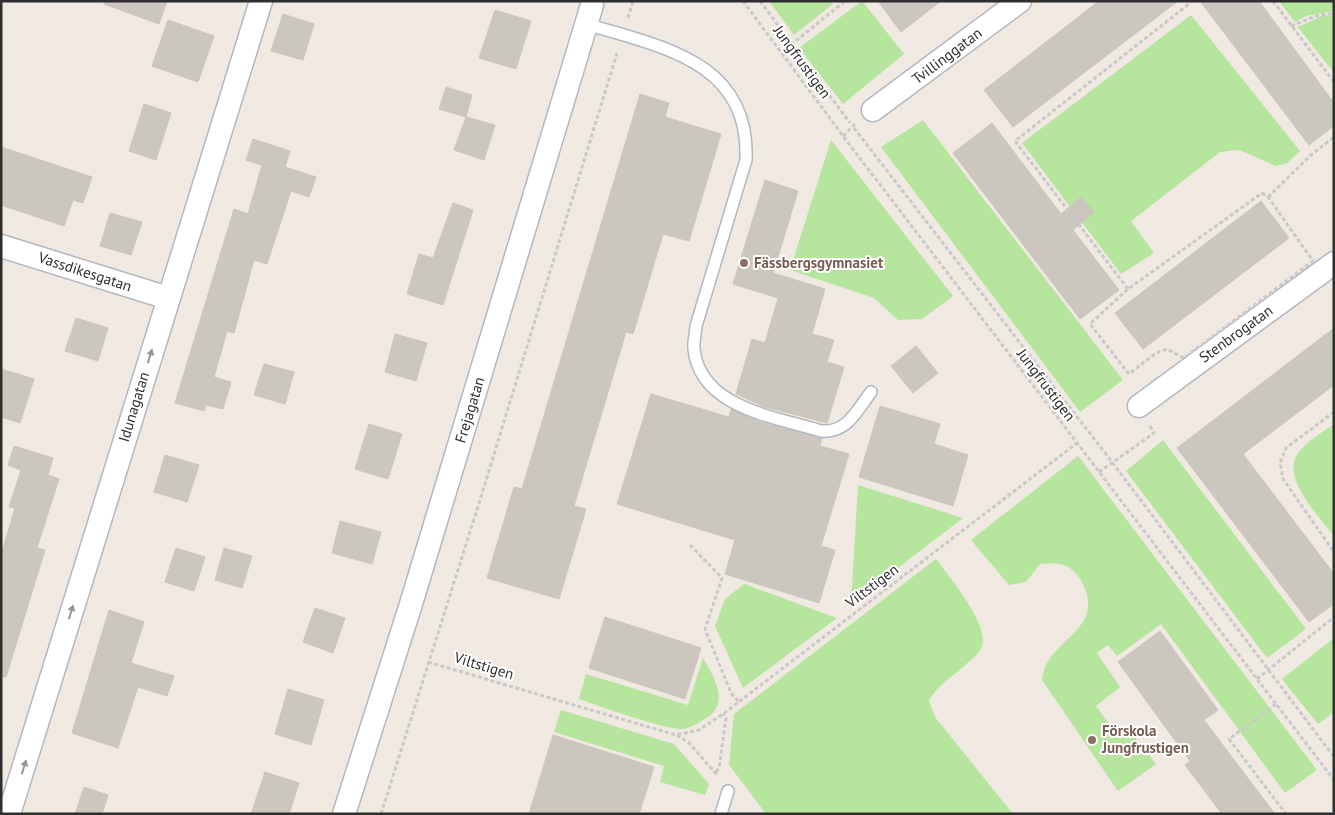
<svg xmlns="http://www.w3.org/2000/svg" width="1335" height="815" font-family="'PT Sans',sans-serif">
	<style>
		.green { fill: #b6e59e }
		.building { fill: #cbc7bf; stroke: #cbc5ba }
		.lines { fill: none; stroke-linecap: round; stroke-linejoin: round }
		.lane-casing { stroke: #b4b7c1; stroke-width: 14 }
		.street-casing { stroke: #b4b7c1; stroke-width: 25 }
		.path { stroke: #c9c9c9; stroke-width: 3; stroke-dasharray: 4 2.5; stroke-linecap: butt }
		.lane { stroke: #fff; stroke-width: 11 }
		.street { stroke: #fff; stroke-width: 22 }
		.oneway { fill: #969696 }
		.education-dot { fill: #8d6e63; stroke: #fff; stroke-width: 2 }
		.labels { text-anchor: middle; stroke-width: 4; stroke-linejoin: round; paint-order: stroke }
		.street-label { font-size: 15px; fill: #2e2e2e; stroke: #fff }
		.education-label { font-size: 15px; font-weight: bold; fill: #785e54; stroke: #fff; text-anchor: start }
	</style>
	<rect width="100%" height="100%" fill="#efe9e1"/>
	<path class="green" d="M 769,1 L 830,1 L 833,4 L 794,35 Z
		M 862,1 L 904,54 L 843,104 L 799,48 Z
		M 1279,1 L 1334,1 L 1334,11 L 1306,16 L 1295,22 Z
		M 1191,15 L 1300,151 L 1287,163 L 1276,166 L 1239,150 L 1220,152 L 1131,221 L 1154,253 L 1121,274 L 1022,143 Z
		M 1334,15 L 1334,73 L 1298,27 L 1322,16 Z
		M 923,120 L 1123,380 L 1080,412 L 881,147 Z
		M 831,140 L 953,296 L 922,319 L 898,320 L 874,298 L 790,270 Z
		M 1334,424 L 1334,536 C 1320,517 1280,478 1298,453 C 1306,442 1323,432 1334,424 Z
		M 1163,440 L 1306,629 L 1267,658 L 1126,471 Z
		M 1078,456 L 1317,770 L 1285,793 L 1161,624 L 1117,656 L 1108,645 L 1097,653 L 1120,687 L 1096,706 L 1119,738 L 1131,732 L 1156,764 L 1118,791 L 1042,680 C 1045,638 1111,631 1080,579 C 1070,563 1057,562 1040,564 L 1026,582 L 1009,585 L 971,540 Z
		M 858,485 L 963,518 L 851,604 Z
		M 936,559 C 949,576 990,626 982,646 C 980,654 969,661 964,666 C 949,680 940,682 929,701 L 935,717 L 1013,814 L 766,814 L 729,765 L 734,714 Z
		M 744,584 L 837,618 L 743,688 L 715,626 L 725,599 Z
		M 1334,638 L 1334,712 L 1318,724 L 1282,679 Z
		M 703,658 C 713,675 730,702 708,717 C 700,722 693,727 684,729 C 668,731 599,706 579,699 L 586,674 L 688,705 Z
		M 561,710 L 674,744 L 709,784 L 705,795 L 660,782 L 664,766 L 554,732 Z"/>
	<path class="building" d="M 104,1 L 167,1 L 159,24 L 104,4 Z
		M 878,1 L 941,1 L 901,32 Z
		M 1099,1 L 1178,1 L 1013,127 L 984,90 Z
		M 1200,1 L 1259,1 L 1334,103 L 1334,126 L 1309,145 Z
		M 495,10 L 531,21 L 516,69 L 479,58 Z
		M 283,14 L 314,24 L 303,60 L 271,51 Z
		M 168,20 L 214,36 L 198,82 L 152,66 Z
		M 446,87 L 472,95 L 466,117 L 439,109 Z
		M 640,94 L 669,103 L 665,117 L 721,134 L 689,241 L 663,234 L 633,334 L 626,332 L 574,506 L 586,509 L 559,599 L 487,578 L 514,487 L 522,489 Z
		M 144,104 L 171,113 L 156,160 L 129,151 Z
		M 466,117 L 495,125 L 484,160 L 454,150 Z
		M 992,123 L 1061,214 L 1081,197 L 1094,212 L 1073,230 L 1119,290 L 1080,319 L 953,153 Z
		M 253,139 L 290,151 L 285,167 L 316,177 L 309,197 L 291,191 L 267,264 L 254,260 L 234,333 L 227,331 L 214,377 L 231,382 L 223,409 L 206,405 L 204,411 L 175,403 L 234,209 L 248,214 L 262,165 L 246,160 Z
		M 1,147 L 92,177 L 83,203 L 73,200 L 64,226 L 1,205 Z
		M 765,180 L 798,191 L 773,273 L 825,289 L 812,334 L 834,340 L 827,362 L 844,367 L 827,423 L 765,407 L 736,394 L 752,339 L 765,343 L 778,298 L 733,284 Z
		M 1261,201 L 1289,238 L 1143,349 L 1115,313 Z
		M 453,203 L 473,210 L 443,305 L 407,294 L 419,254 L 433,258 Z
		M 110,213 L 142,222 L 131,255 L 100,246 Z
		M 76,318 L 108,328 L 98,361 L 65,351 Z
		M 1334,328 L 1334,385 L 1243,454 L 1334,574 L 1334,604 L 1309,622 L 1177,448 Z
		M 395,334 L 427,343 L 416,381 L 385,372 Z
		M 916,346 L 938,373 L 913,393 L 891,366 Z
		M 264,364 L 294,372 L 285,404 L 254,395 Z
		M 1,369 L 34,379 L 20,423 L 1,417 Z
		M 651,394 L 729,417 L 731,409 L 760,422 L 822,438 L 820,446 L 849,454 L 821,546 L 835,550 L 819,603 L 725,574 L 735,540 L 617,504 Z
		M 880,406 L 940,424 L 934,444 L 968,455 L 953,506 L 859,477 Z
		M 369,424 L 402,434 L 388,479 L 355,469 Z
		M 14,446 L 53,458 L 48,475 L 59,479 L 37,548 L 45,550 L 6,677 L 1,677 L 1,555 L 15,508 L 9,507 L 21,470 L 8,465 Z
		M 165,455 L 199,465 L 187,502 L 154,492 Z
		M 340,521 L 381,532 L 372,564 L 332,553 Z
		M 176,548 L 205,557 L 194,591 L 165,582 Z
		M 224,548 L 252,556 L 242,588 L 215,580 Z
		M 315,608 L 345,618 L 333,653 L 303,642 Z
		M 109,610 L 144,622 L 131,663 L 174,676 L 167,696 L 138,687 L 118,748 L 72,733 Z
		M 605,617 L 701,648 L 685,699 L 589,668 Z
		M 1160,631 L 1218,710 L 1204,720 L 1275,814 L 1222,814 L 1185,765 L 1190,761 L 1118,662 Z
		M 288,689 L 324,700 L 311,745 L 275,734 Z
		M 553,735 L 654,767 L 639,814 L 529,814 Z
		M 265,772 L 299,783 L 289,814 L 251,814 Z
		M 84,787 L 108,795 L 102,814 L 75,814 Z"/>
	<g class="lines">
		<defs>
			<path id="lane" d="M 586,24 C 662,47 750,61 746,160 L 696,326 C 696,333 693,341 694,349 C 700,408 776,417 821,431 C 847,433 856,412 871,392
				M 721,814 L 728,791"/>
			<path id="street" d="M 873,110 L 1020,1
				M 1,246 L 168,298
				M 1139,406 L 1334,263
				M 9,814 L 261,1
				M 344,814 L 411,604 L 592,5"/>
		</defs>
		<use href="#lane" class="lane-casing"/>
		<use href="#street" class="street-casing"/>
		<path class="path" d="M 743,1 L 843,136 L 1334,780
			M 760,1 L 850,123
			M 1273,1 L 1334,82
			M 628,18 L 633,1
			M 1291,26 L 1316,16 L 1334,13
			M 791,45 L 845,1
			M 854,128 L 1112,462 L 1334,757
			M 843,136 L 855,124
			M 1262,193 L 1268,197 L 1313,261 L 1184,358 L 1167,349 L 1156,353 L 1129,374 L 1090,324 L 1128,289 Z
			M 1268,197 L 1311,155 L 1334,137
			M 1128,289 L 1015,141 L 1189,4 L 1187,1
			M 1334,412 L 1286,448 L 1280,463 L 1283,479 L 1334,552
			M 1099,472 L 1154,433 L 1150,426
			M 690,545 L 722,578 L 705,629 L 731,693 L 739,702
			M 428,662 L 676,735 L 699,730 L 723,714 L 1077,443
			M 1257,679 L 1334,617
			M 1276,704 L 1229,739 L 1286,814
			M 677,735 L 689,743 L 718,776
			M 716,772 L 719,768 L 726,718 L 723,714
			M 381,814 L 480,500 L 617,53"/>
		<use href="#lane" class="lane"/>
		<use href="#street" class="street"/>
	</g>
	<defs><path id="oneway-solid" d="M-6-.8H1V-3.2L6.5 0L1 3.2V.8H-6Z" transform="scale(1.25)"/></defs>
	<g class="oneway">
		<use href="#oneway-solid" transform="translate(150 356) rotate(-73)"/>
		<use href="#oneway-solid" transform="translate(71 612) rotate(-73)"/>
		<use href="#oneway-solid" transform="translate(24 767) rotate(-73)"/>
	</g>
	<g class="education-dot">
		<circle cx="744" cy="263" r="5"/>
		<circle cx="1092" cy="740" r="5"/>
	</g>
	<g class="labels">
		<g class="street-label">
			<text transform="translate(947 56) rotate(-37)" y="5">Tvillinggatan</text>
			<text transform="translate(802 62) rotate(54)" y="5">Jungfrustigen</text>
			<text transform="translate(85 272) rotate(18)" y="5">Vassdikesgatan</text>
			<text transform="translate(1236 334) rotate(-36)" y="5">Stenbrogatan</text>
			<text transform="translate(1046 385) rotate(53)" y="5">Jungfrustigen</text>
			<text transform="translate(134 407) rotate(-73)" y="5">Idunagatan</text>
			<text transform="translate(470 410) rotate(-73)" y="5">Frejagatan</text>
			<text transform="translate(872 586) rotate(-37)" y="5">Viltstigen</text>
			<text transform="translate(484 666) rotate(17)" y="5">Viltstigen</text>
		</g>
		<g class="education-label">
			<text x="754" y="268">Fässbergsgymnasiet</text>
			<text x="1102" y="736">Förskola<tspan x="1102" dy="17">Jungfrustigen</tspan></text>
		</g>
	</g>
	<rect width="1335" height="815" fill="none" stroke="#2e2e2e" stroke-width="5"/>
</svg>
